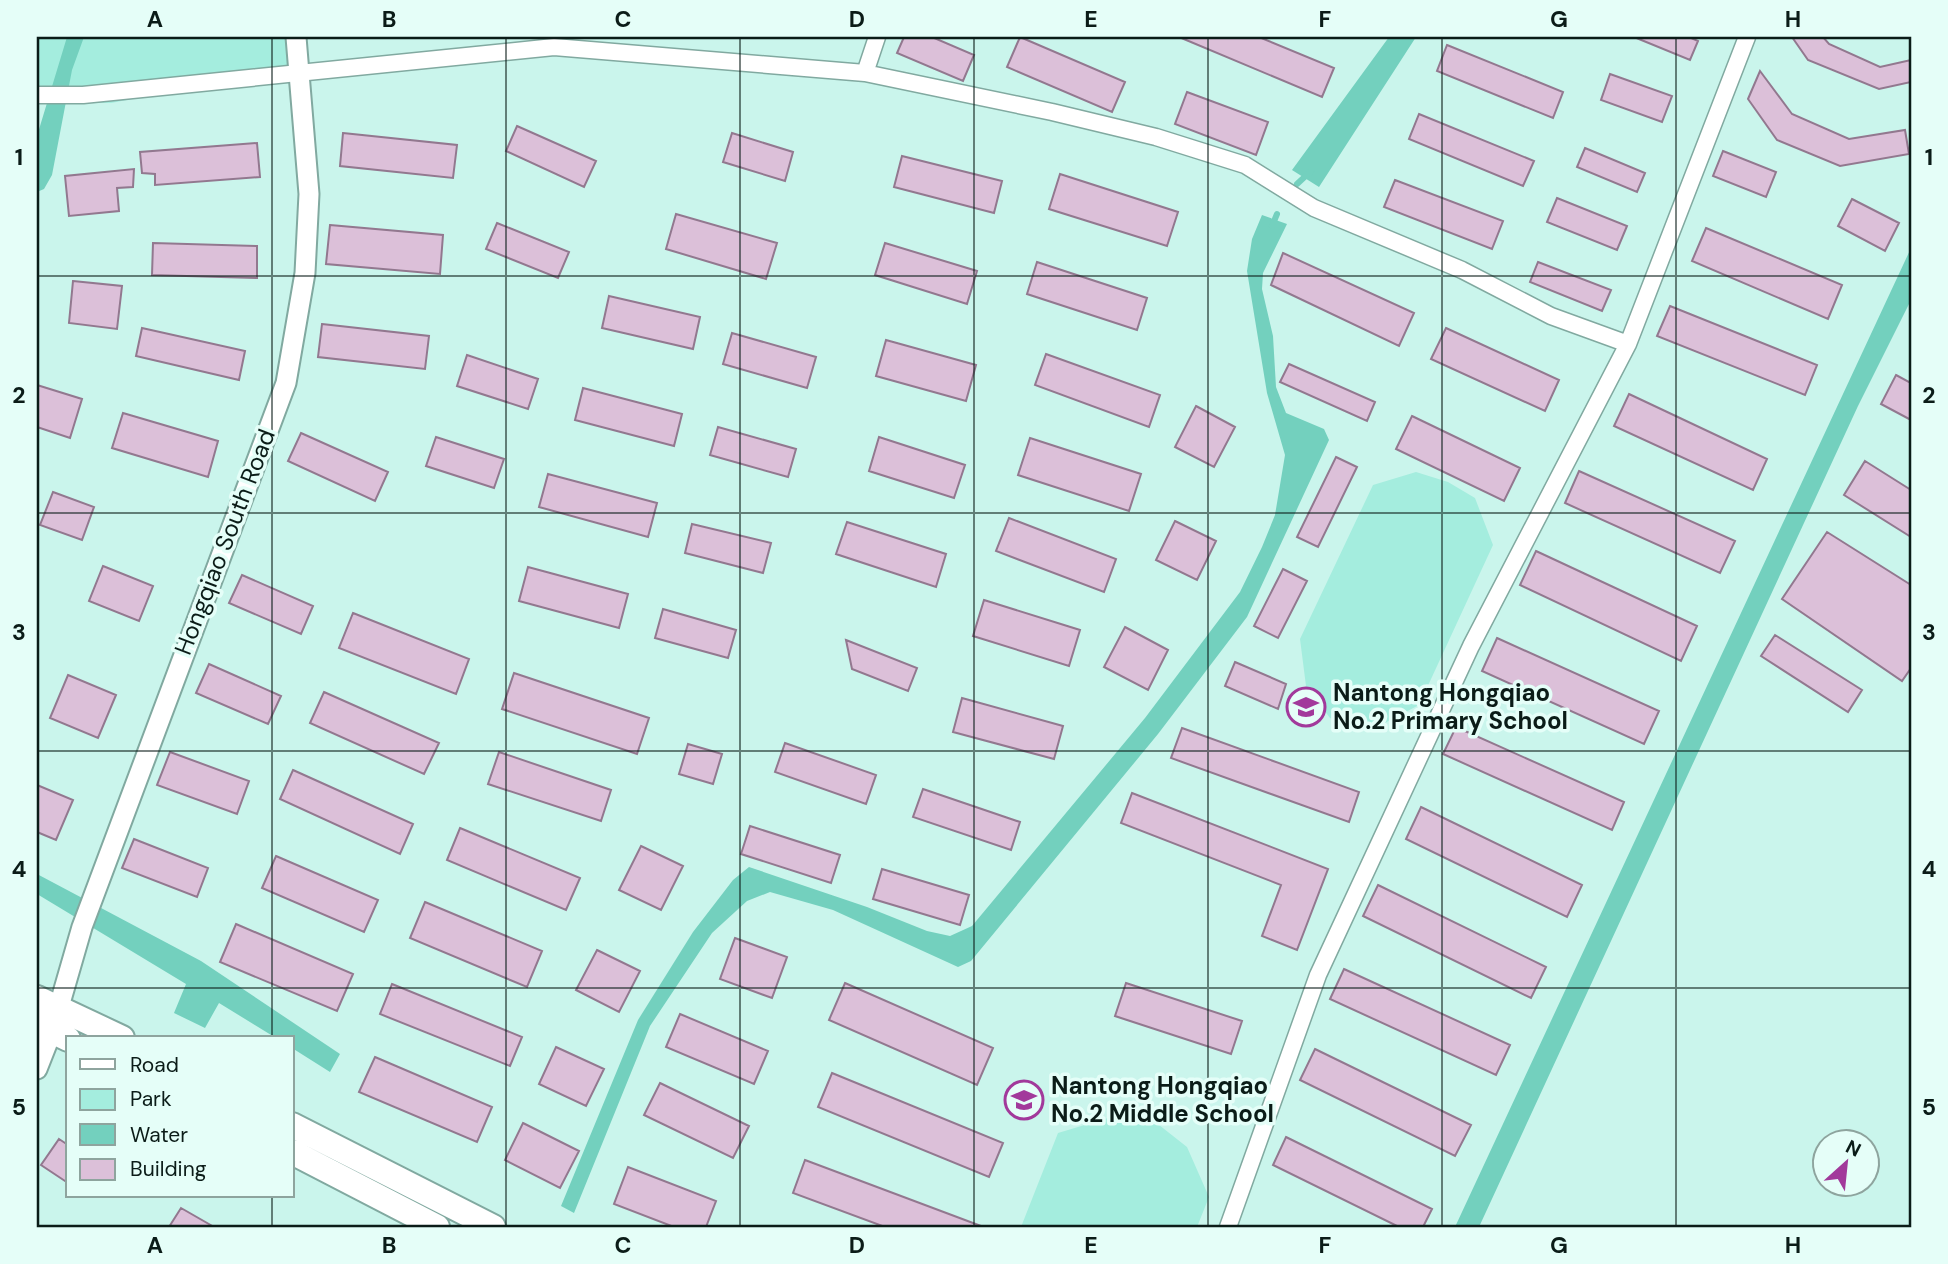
<svg xmlns="http://www.w3.org/2000/svg" width="1948" height="1264" font-family="'DM Sans',sans-serif">
	<style>
		.green { fill: #a4edde }
		.water { fill: #73d0be }
		.lines { fill: none; stroke-linecap: round; stroke-linejoin: round }
		.stream { stroke: #73d0be; stroke-width: 6 }
		.building { fill: #dcc0d9; stroke: #92788f; stroke-width: 2 }
		.minor-casing { stroke: #81a9a0; stroke-width: 19 }
		.tertiary-casing { stroke: #81a9a0; stroke-width: 23 }
		.primary-casing { stroke: #81a9a0; stroke-width: 28 }
		.minor { stroke: #fff; stroke-width: 16 }
		.tertiary { stroke: #fff; stroke-width: 19 }
		.primary { stroke: #fff; stroke-width: 24 }
		.grid { fill: none; stroke: #0b1c18; stroke-width: 2; stroke-opacity: 0.55 }
		.labels { text-anchor: middle; stroke-width: 7; stroke-linejoin: round; paint-order: stroke }
		.street-label { font-size: 24px; fill: #0b1c18; stroke: #e5fef8 }
		.poi-label { font-size: 24px; font-weight: bold; fill: #0b1c18; stroke: #e5fef8; text-anchor: start }
		.neatline { fill: none; stroke: #0b1c18; stroke-width: 2.5 }
		.grid-label { font-size: 23px; text-anchor: middle; font-weight: bold; fill: #0b1c18 }
	</style>
	<rect width="100%" height="100%" fill="#caf5ec"/>
	<path class="green" d="M 37,37 L 286,37 L 294,69 L 111,103 L 37,102 Z
		M 1416,472 L 1448,482 L 1475,498 L 1493,545 L 1419,705 L 1379,726 L 1352,727 L 1330,718 L 1306,686 L 1300,639 L 1373,485 Z
		M 1108,1118 L 1154,1121 L 1187,1147 L 1209,1197 L 1197,1227 L 1021,1227 L 1058,1133 Z"/>
	<path class="water" d="M 67,37 L 84,37 L 72,70 L 52,175 L 44,189 L 37,192 L 37,136 Z
		M 1389,37 L 1416,37 L 1319,187 L 1292,170 Z
		M 1262,215 L 1287,224 L 1263,273 L 1262,289 L 1273,336 L 1276,387 L 1286,413 L 1324,429 L 1329,440 L 1247,617 L 1158,734 L 971,961 L 958,967 L 833,910 L 770,892 L 747,901 L 712,933 L 650,1026 L 574,1213 L 561,1206 L 638,1020 L 693,932 L 733,880 L 749,867 L 867,907 L 927,931 L 950,936 L 972,926 L 1145,718 L 1240,592 L 1262,547 L 1275,515 L 1285,455 L 1267,393 L 1247,271 L 1252,239 Z
		M 1911,248 L 1911,300 L 1858,406 L 1479,1227 L 1455,1227 Z
		M 37,874 L 201,961 L 340,1054 L 330,1072 L 292,1048 L 292,1038 L 276,1038 L 219,1003 L 205,1028 L 174,1013 L 186,984 L 37,894 Z"/>
	<g class="lines">
		<path class="stream" d="M 1297,184 L 1311,171
			M 1272,226 L 1277,214"/>
	</g>
	<path class="building" d="M 904,37 L 932,37 L 974,55 L 963,81 L 897,53 Z
		M 1020,37 L 1125,82 L 1112,112 L 1007,67 Z
		M 1179,37 L 1259,37 L 1334,68 L 1322,97 Z
		M 1634,37 L 1689,37 L 1698,41 L 1690,60 Z
		M 1792,37 L 1823,37 L 1829,44 L 1880,67 L 1911,60 L 1911,82 L 1879,89 L 1808,60 Z
		M 1447,45 L 1563,92 L 1553,118 L 1437,71 Z
		M 1760,71 L 1792,114 L 1849,139 L 1905,130 L 1909,154 L 1840,166 L 1777,140 L 1748,99 Z
		M 1610,74 L 1672,96 L 1662,122 L 1601,100 Z
		M 1187,92 L 1268,122 L 1256,155 L 1175,124 Z
		M 1419,114 L 1534,161 L 1523,186 L 1409,139 Z
		M 517,126 L 596,161 L 584,187 L 506,151 Z
		M 343,133 L 457,145 L 453,178 L 340,166 Z
		M 732,133 L 793,152 L 785,181 L 723,162 Z
		M 257,143 L 260,177 L 155,185 L 155,174 L 142,173 L 140,152 Z
		M 1585,148 L 1645,173 L 1637,192 L 1577,167 Z
		M 1723,151 L 1776,172 L 1766,197 L 1713,176 Z
		M 902,156 L 1002,181 L 994,213 L 894,187 Z
		M 134,169 L 133,187 L 117,188 L 119,211 L 69,216 L 65,176 Z
		M 1060,174 L 1178,212 L 1167,246 L 1049,209 Z
		M 1395,180 L 1503,221 L 1492,249 L 1384,207 Z
		M 1557,198 L 1627,226 L 1617,250 L 1547,222 Z
		M 1852,199 L 1899,223 L 1885,251 L 1838,226 Z
		M 676,214 L 777,243 L 766,279 L 666,249 Z
		M 497,223 L 569,252 L 558,278 L 486,249 Z
		M 330,225 L 443,235 L 440,274 L 326,264 Z
		M 1706,228 L 1842,285 L 1828,319 L 1692,261 Z
		M 153,243 L 257,246 L 257,278 L 152,275 Z
		M 885,243 L 977,271 L 967,304 L 875,275 Z
		M 1283,253 L 1414,313 L 1399,346 L 1271,285 Z
		M 1037,262 L 1147,298 L 1137,330 L 1027,294 Z
		M 1538,262 L 1611,290 L 1602,311 L 1530,282 Z
		M 73,281 L 122,286 L 117,329 L 69,323 Z
		M 609,296 L 700,317 L 693,349 L 602,328 Z
		M 1670,306 L 1817,365 L 1805,395 L 1657,336 Z
		M 322,324 L 429,336 L 425,369 L 318,357 Z
		M 142,328 L 245,351 L 239,380 L 136,356 Z
		M 1446,328 L 1559,380 L 1545,411 L 1431,359 Z
		M 732,333 L 816,357 L 807,388 L 723,364 Z
		M 886,340 L 976,365 L 966,401 L 876,376 Z
		M 1046,354 L 1160,395 L 1149,427 L 1035,385 Z
		M 467,355 L 538,379 L 528,409 L 457,386 Z
		M 1289,364 L 1375,402 L 1367,421 L 1280,382 Z
		M 1896,375 L 1911,383 L 1911,420 L 1881,404 Z
		M 37,385 L 82,399 L 70,438 L 37,427 Z
		M 583,388 L 682,414 L 674,446 L 575,420 Z
		M 1629,394 L 1767,459 L 1753,490 L 1614,426 Z
		M 1196,406 L 1235,427 L 1214,467 L 1175,447 Z
		M 123,413 L 218,441 L 208,477 L 112,448 Z
		M 1412,416 L 1520,468 L 1504,501 L 1396,449 Z
		M 718,427 L 796,449 L 788,477 L 710,455 Z
		M 301,433 L 388,472 L 375,501 L 288,461 Z
		M 436,437 L 504,459 L 494,488 L 426,466 Z
		M 879,437 L 965,465 L 954,498 L 869,471 Z
		M 1030,438 L 1141,474 L 1129,511 L 1018,475 Z
		M 1336,457 L 1357,467 L 1318,547 L 1297,537 Z
		M 1865,461 L 1911,490 L 1911,537 L 1844,495 Z
		M 1579,471 L 1735,541 L 1720,573 L 1565,503 Z
		M 548,474 L 657,503 L 648,537 L 539,507 Z
		M 53,492 L 94,507 L 82,540 L 40,525 Z
		M 1009,518 L 1116,559 L 1104,592 L 996,551 Z
		M 1175,521 L 1216,541 L 1197,580 L 1156,560 Z
		M 847,522 L 946,554 L 936,587 L 836,554 Z
		M 692,524 L 771,543 L 763,573 L 685,553 Z
		M 1827,532 L 1911,585 L 1911,668 L 1902,681 L 1782,599 Z
		M 1536,551 L 1697,626 L 1681,661 L 1520,585 Z
		M 103,566 L 153,586 L 139,621 L 89,601 Z
		M 528,567 L 628,594 L 619,628 L 519,601 Z
		M 1283,569 L 1307,581 L 1278,638 L 1254,626 Z
		M 242,575 L 313,606 L 301,634 L 229,603 Z
		M 984,600 L 1080,630 L 1069,666 L 973,636 Z
		M 663,609 L 736,630 L 728,658 L 655,638 Z
		M 353,613 L 469,659 L 456,694 L 339,648 Z
		M 1125,627 L 1168,650 L 1148,690 L 1104,667 Z
		M 1775,635 L 1862,690 L 1848,712 L 1761,656 Z
		M 1497,638 L 1659,711 L 1644,744 L 1482,671 Z
		M 846,640 L 917,668 L 908,691 L 852,669 Z
		M 1235,662 L 1286,684 L 1278,709 L 1225,686 Z
		M 209,664 L 281,696 L 268,724 L 196,693 Z
		M 514,673 L 649,718 L 637,754 L 502,709 Z
		M 68,675 L 116,695 L 98,738 L 50,718 Z
		M 324,692 L 439,743 L 424,774 L 310,723 Z
		M 962,698 L 1063,726 L 1054,759 L 953,732 Z
		M 1456,727 L 1624,802 L 1612,830 L 1443,754 Z
		M 1182,728 L 1359,792 L 1349,822 L 1171,758 Z
		M 785,743 L 876,775 L 866,804 L 775,772 Z
		M 688,744 L 722,754 L 713,784 L 679,774 Z
		M 170,752 L 249,781 L 237,814 L 157,785 Z
		M 499,752 L 611,790 L 601,821 L 488,784 Z
		M 293,770 L 413,824 L 400,854 L 280,799 Z
		M 37,785 L 73,800 L 56,840 L 37,832 Z
		M 923,789 L 1020,822 L 1011,850 L 913,817 Z
		M 1132,793 L 1328,869 L 1297,950 L 1262,936 L 1281,885 L 1121,823 Z
		M 1421,807 L 1582,885 L 1567,917 L 1406,839 Z
		M 750,826 L 840,855 L 831,883 L 741,854 Z
		M 460,828 L 580,878 L 566,910 L 447,860 Z
		M 134,839 L 208,868 L 197,897 L 122,868 Z
		M 641,846 L 683,866 L 661,910 L 619,890 Z
		M 276,856 L 378,900 L 364,932 L 262,888 Z
		M 882,869 L 969,895 L 960,925 L 873,899 Z
		M 1378,885 L 1546,967 L 1531,998 L 1363,916 Z
		M 425,902 L 542,951 L 527,987 L 410,938 Z
		M 236,924 L 353,974 L 337,1011 L 220,962 Z
		M 735,938 L 787,957 L 772,998 L 720,979 Z
		M 597,950 L 640,971 L 619,1012 L 576,990 Z
		M 1344,969 L 1510,1045 L 1496,1075 L 1330,999 Z
		M 845,983 L 993,1048 L 977,1085 L 829,1020 Z
		M 1126,983 L 1242,1021 L 1231,1054 L 1115,1016 Z
		M 392,984 L 522,1037 L 510,1066 L 380,1014 Z
		M 680,1014 L 768,1051 L 754,1084 L 666,1047 Z
		M 556,1047 L 604,1069 L 586,1106 L 539,1084 Z
		M 1315,1049 L 1471,1125 L 1455,1156 L 1300,1080 Z
		M 375,1057 L 492,1107 L 477,1142 L 359,1092 Z
		M 832,1073 L 1003,1143 L 989,1177 L 818,1107 Z
		M 660,1083 L 749,1126 L 733,1158 L 644,1115 Z
		M 523,1123 L 579,1151 L 560,1188 L 505,1160 Z
		M 1286,1137 L 1432,1209 L 1423,1227 L 1399,1227 L 1273,1165 Z
		M 59,1139 L 68,1145 L 68,1183 L 41,1165 Z
		M 805,1160 L 981,1226 L 981,1227 L 885,1227 L 793,1193 Z
		M 628,1167 L 716,1201 L 706,1227 L 674,1227 L 614,1204 Z
		M 181,1208 L 214,1227 L 169,1227 Z"/>
	<g class="lines">
		<defs>
			<path id="minor" d="M 865,73 L 877,37
				M 37,95 L 83,95 L 554,47 L 865,73 L 1052,112 L 1156,137 L 1245,165 L 1314,208 L 1462,270 L 1551,316 L 1628,344
				M 1228,1227 L 1318,975 L 1471,646 L 1628,344 L 1747,37"/>
			<path id="tertiary" d="M 37,1069 L 52,1031 L 82,927 L 286,383 L 305,273 L 309,194 L 296,37"/>
			<path id="primary" d="M 37,998 L 122,1038
				M 37,1024 L 68,1039
				M 292,1125 L 493,1227
				M 292,1152 L 437,1227"/>
		</defs>
		<use href="#minor" class="minor-casing"/>
		<use href="#tertiary" class="tertiary-casing"/>
		<use href="#primary" class="primary-casing"/>
		<use href="#minor" class="minor"/>
		<use href="#tertiary" class="tertiary"/>
		<use href="#primary" class="primary"/>
	</g>
	<path class="grid" d="M 272,37 L 272,1038M 506,37 L 506,1227M 740,37 L 740,1227M 974,37 L 974,1227M 1208,37 L 1208,1227M 1442,37 L 1442,1227M 1676,37 L 1676,1227M 37,276 L 1911,276M 37,513 L 1911,513M 37,751 L 1911,751M 37,988 L 1911,988M 272,1196 L 272,1227"/>
	<defs>
		<symbol id="school-ring" viewBox="-11 -11 22 22"><circle r="9.5" fill="#e5fef8" stroke="#a2399b" stroke-width="1.5"/><path d="M0-5L7-2L0 1L-7-2ZM-4 1L0 2.5L4 1V4Q0 6-4 4Z" fill="#a2399b"/></symbol>
	</defs>
	<g fill-rule="evenodd">
		<use href="#school-ring" x="1284" y="685" width="44" height="44"/>
		<use href="#school-ring" x="1002" y="1078" width="44" height="44"/>
	</g>
	<g class="labels">
		<g class="street-label">
			<text transform="translate(225 542) rotate(-69)" y="8">Hongqiao South Road</text>
		</g>
		<g class="poi-label">
			<text x="1333" y="701">Nantong Hongqiao<tspan x="1333" dy="28">No.2 Primary School</tspan></text>
			<text x="1051" y="1094">Nantong Hongqiao<tspan x="1051" dy="28">No.2 Middle School</tspan></text>
		</g>
	</g>
	<rect width="1948" height="1264" fill="none" stroke="#e5fef8" stroke-width="77"/>
	<rect x="66" y="1036" width="228" height="161" fill="#e5fef8" stroke="#8ea49e" stroke-width="2"/>
	<rect x="80" y="1059" width="35" height="10" fill="#ffffff" stroke="#8ea49e" stroke-width="2"/>
	<text x="130" y="1072" font-size="21" fill="#0b1c18">Road</text>
	<rect x="80" y="1089" width="35" height="21" fill="#a4edde" stroke="#8ea49e" stroke-width="2"/>
	<text x="130" y="1106" font-size="21" fill="#0b1c18">Park</text>
	<rect x="80" y="1124" width="35" height="21" fill="#73d0be" stroke="#8ea49e" stroke-width="2"/>
	<text x="130" y="1142" font-size="21" fill="#0b1c18">Water</text>
	<rect x="80" y="1159" width="35" height="21" fill="#dcc0d9" stroke="#8ea49e" stroke-width="2"/>
	<text x="130" y="1176" font-size="21" fill="#0b1c18">Building</text>
	<g transform="translate(1846 1163) rotate(27)"><circle r="33" fill="#e5fef8" stroke="#8ea49e" stroke-width="2"/>
	<path d="M0-5L12 26L0 18L-12 26Z" fill="#a2399b"/>
	<text y="-10" font-size="19" font-weight="bold" text-anchor="middle" fill="#0b1c18">N</text>
	</g>
	<rect x="38" y="38" width="1872" height="1188" class="neatline"/>
	<g class="grid-label">
		<text x="155" y="27">A</text>
		<text x="389" y="27">B</text>
		<text x="623" y="27">C</text>
		<text x="857" y="27">D</text>
		<text x="1091" y="27">E</text>
		<text x="1325" y="27">F</text>
		<text x="1559" y="27">G</text>
		<text x="1793" y="27">H</text>
		<text x="19" y="165">1</text>
		<text x="1929" y="165">1</text>
		<text x="19" y="403">2</text>
		<text x="1929" y="403">2</text>
		<text x="19" y="640">3</text>
		<text x="1929" y="640">3</text>
		<text x="19" y="877">4</text>
		<text x="1929" y="877">4</text>
		<text x="19" y="1115">5</text>
		<text x="1929" y="1115">5</text>
		<text x="155" y="1253">A</text>
		<text x="389" y="1253">B</text>
		<text x="623" y="1253">C</text>
		<text x="857" y="1253">D</text>
		<text x="1091" y="1253">E</text>
		<text x="1325" y="1253">F</text>
		<text x="1559" y="1253">G</text>
		<text x="1793" y="1253">H</text>
	</g>
</svg>
